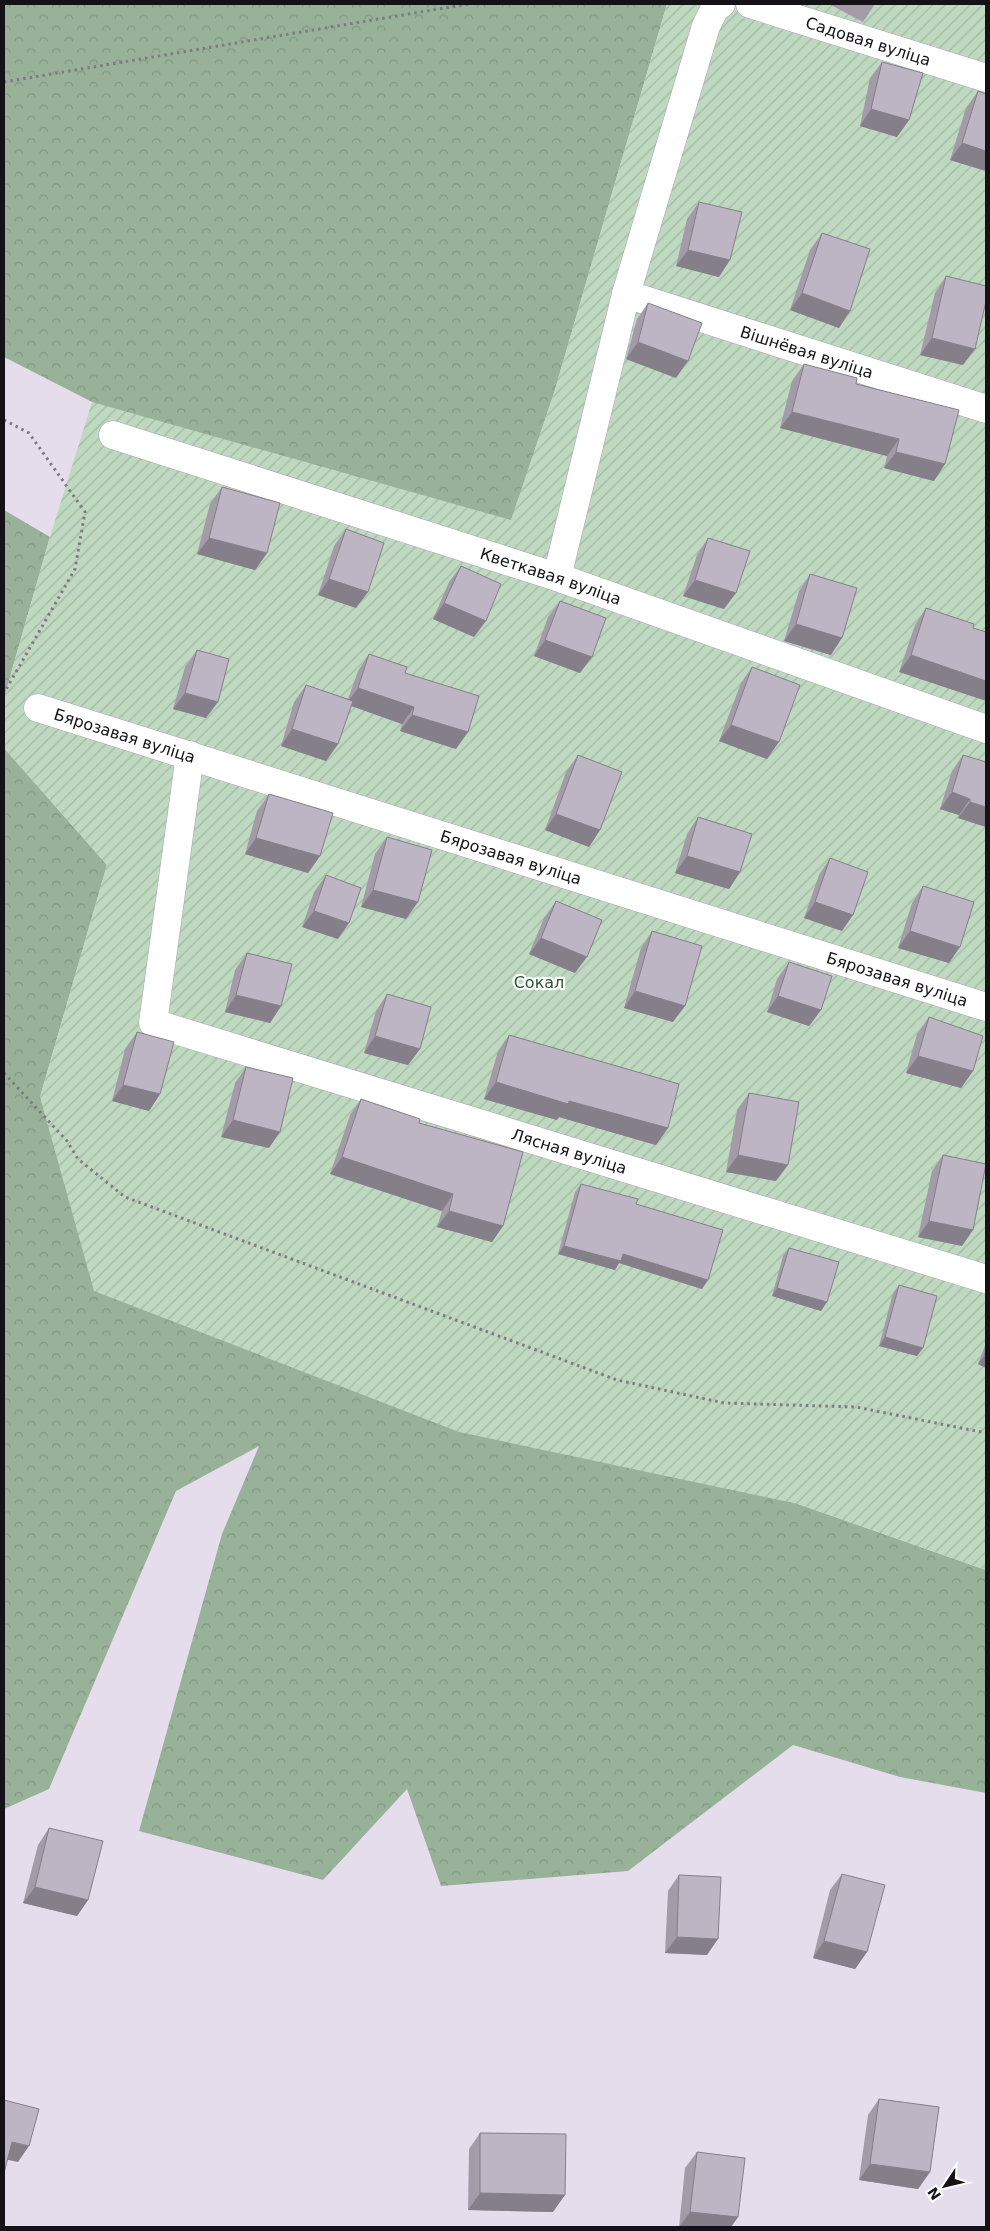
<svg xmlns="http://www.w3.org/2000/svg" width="990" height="2231" font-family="'DejaVu Sans',sans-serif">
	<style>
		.forest { fill: url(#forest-crowns) }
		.garden { fill: url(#garden-furrows) }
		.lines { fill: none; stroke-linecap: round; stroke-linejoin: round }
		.street-casing { stroke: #aba3b0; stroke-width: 29 }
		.path { stroke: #807a84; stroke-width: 3; stroke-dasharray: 2.5 4; stroke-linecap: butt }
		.street { stroke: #fff; stroke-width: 28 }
		.wall { fill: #a39ca8 }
		.shaded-wall { fill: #847f88 }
		.building { fill: #bdb5c3; stroke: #847f88 }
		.labels { text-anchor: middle; stroke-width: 4.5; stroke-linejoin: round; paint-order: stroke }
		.street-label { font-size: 16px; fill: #151217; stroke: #fff }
		.park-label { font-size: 16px; fill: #2b5530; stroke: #fff }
	</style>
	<defs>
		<pattern id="forest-crowns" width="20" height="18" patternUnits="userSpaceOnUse" patternTransform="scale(1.25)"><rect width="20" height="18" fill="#97b298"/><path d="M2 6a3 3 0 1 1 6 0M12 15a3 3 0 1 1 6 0" fill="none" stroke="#819882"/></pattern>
		<pattern id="garden-furrows" width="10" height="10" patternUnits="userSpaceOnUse" patternTransform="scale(1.25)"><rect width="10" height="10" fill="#bed9c0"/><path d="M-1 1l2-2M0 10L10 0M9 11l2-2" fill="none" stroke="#a2b9a4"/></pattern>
	</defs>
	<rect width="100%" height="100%" fill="#e6ddec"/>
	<path class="forest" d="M 4,4 L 667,4 L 554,393 L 511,521 L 98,405 L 4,357 Z
		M 4,510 L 50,537 L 4,698 Z
		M 4,748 L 107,865 L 40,1097 L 798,1504 L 986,1570 L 986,1793 L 900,1777 L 793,1745 L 628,1871 L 441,1886 L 407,1789 L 323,1880 L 139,1831 L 222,1534 L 259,1446 L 176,1491 L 49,1789 L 4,1809 Z"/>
	<path class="garden" d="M 667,4 L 986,4 L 986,1570 L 798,1504 L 459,1432 L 94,1291 L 40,1097 L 107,865 L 4,748 L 4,698 L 50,537 L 92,402 L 511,520 L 554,393 Z"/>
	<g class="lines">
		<defs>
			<g id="street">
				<path id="s1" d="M 750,4 L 986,78"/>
				<path id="s2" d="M 626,294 L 986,409"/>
				<path id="s3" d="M 113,435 L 557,577 L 986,729"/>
				<path d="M 557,577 L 626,294 L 706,26 L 716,6 L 721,4"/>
				<path id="s4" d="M 38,708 L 986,1007"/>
				<path id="s5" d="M 190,755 L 153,1023 L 986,1279"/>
			</g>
		</defs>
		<use href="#street" class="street-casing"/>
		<path class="path" d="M 4,82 L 468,4
			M 4,420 L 29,433 L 85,512 L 75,569 L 4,693
			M 4,1073 L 67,1141 L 78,1159 L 125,1197 L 617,1380 L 724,1403 L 856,1407 L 986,1433"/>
		<use href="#street" class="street"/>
	</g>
	<path class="wall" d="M 829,4 L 875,4 L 863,22 Z
		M 882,62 L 909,120 L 897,137 L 860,126 L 870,78 Z
		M 978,91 L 986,94 L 986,171 L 950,160 L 966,108 Z
		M 699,202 L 719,277 L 676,266 L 687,219 Z
		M 822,233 L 850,311 L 839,328 L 790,310 L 810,250 Z
		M 946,276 L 963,365 L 920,355 L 935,293 Z
		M 648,303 L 676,378 L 626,359 L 637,319 Z
		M 804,364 L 856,384 L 934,481 L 884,468 L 887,456 L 780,428 L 792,381 Z
		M 222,487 L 267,553 L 255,570 L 197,554 L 210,504 Z
		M 346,529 L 356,608 L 318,595 L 334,546 Z
		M 708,538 L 724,609 L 683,596 L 697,555 Z
		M 461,566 L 474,637 L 433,619 L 449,582 Z
		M 810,574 L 831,655 L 784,641 L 799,591 Z
		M 560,601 L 580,673 L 534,656 L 548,617 Z
		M 926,608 L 974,624 L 899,672 L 915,625 Z
		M 197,650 L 206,718 L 173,709 L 185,667 Z
		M 369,654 L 405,673 L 456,749 L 400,731 L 402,724 L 351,706 L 338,744 L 326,761 L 281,746 L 294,702 L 306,685 L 348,699 L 358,671 Z
		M 752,667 L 767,759 L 719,741 L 741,683 Z
		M 578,755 L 600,830 L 589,847 L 545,830 L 566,772 Z
		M 963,755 L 986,827 L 958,818 L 959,815 L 940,809 L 952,771 Z
		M 269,794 L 320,856 L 308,873 L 245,854 L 257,811 Z
		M 698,817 L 740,872 L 729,889 L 675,873 L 687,834 Z
		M 387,837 L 406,919 L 361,907 L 375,854 Z
		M 830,858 L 842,931 L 804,918 L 819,875 Z
		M 326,875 L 338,939 L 302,927 L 314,892 Z
		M 923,886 L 949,963 L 898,948 L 912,903 Z
		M 556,901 L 575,973 L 529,954 L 544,918 Z
		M 652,931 L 673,1022 L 624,1008 L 641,948 Z
		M 247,953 L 281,1006 L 270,1023 L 225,1012 L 235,970 Z
		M 789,962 L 821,1010 L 809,1026 L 767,1012 L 777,979 Z
		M 387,994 L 420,1049 L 408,1065 L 364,1053 L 376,1011 Z
		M 929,1017 L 973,1071 L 961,1088 L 906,1073 L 917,1034 Z
		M 137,1032 L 160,1094 L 149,1111 L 112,1101 L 125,1049 Z
		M 509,1035 L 668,1128 L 656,1145 L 559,1117 L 557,1120 L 484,1099 L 498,1051 Z
		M 246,1067 L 269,1148 L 221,1137 L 235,1083 Z
		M 749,1093 L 776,1181 L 726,1172 L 737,1110 Z
		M 361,1099 L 419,1123 L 503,1226 L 492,1242 L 437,1227 L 442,1211 L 330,1174 L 350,1115 Z
		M 943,1155 L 962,1246 L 918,1237 L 932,1171 Z
		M 581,1184 L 636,1204 L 702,1289 L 619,1263 L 615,1270 L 558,1254 L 575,1192 Z
		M 789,1248 L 827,1302 L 821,1311 L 772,1296 L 783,1256 Z
		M 899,1285 L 923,1348 L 917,1356 L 879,1346 L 893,1293 Z
		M 986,1343 L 986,1368 L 978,1364 Z
		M 49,1828 L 88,1900 L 77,1916 L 23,1903 L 38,1845 Z
		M 842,1874 L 867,1952 L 855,1969 L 813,1958 L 830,1890 Z
		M 679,1875 L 707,1955 L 665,1953 L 668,1891 Z
		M 879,2099 L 930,2172 L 918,2189 L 859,2180 L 868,2115 Z
		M 480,2133 L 553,2212 L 468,2210 L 469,2149 Z
		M 697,2152 L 738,2217 L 731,2227 L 679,2227 L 685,2168 Z"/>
	<path class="shaded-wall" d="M 871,109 L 909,120 L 897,137 L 860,126 Z
		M 962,143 L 986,151 L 986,171 L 950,160 Z
		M 688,250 L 730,260 L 719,277 L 676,266 Z
		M 802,293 L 850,311 L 839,328 L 790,310 Z
		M 932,338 L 975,349 L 963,365 L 920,355 Z
		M 638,342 L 688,361 L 676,378 L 626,359 Z
		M 792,412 L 899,439 L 887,456 L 780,428 Z
		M 896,452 L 945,464 L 934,481 L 884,468 Z
		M 209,538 L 267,553 L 255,570 L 197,554 Z
		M 329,579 L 368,592 L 356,608 L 318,595 Z
		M 695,580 L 736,593 L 724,609 L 683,596 Z
		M 444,603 L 486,621 L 474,637 L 433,619 Z
		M 796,624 L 842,638 L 831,655 L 784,641 Z
		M 545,640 L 592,657 L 580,673 L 534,656 Z
		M 911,655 L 986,681 L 986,701 L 899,672 Z
		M 358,688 L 414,707 L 402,724 L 346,704 Z
		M 185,693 L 218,702 L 206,718 L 173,709 Z
		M 412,715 L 468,732 L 456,749 L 400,731 Z
		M 731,725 L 779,742 L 767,759 L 719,741 Z
		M 292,729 L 338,744 L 326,761 L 281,746 Z
		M 952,792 L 970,799 L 959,815 L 940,809 Z
		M 970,802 L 986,807 L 986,827 L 958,818 Z
		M 556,814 L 600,830 L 589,847 L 545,830 Z
		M 256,838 L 320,856 L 308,873 L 245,854 Z
		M 687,856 L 740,872 L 729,889 L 675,873 Z
		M 373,890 L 418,902 L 406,919 L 361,907 Z
		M 815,902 L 853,915 L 842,931 L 804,918 Z
		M 314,911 L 349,923 L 338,939 L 302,927 Z
		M 910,931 L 960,947 L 949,963 L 898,948 Z
		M 541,938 L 587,957 L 575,973 L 529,954 Z
		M 635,991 L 685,1006 L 673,1022 L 624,1008 Z
		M 236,995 L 281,1006 L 270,1023 L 225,1012 Z
		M 778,996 L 821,1010 L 809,1026 L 767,1012 Z
		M 375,1036 L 420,1049 L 408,1065 L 364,1053 Z
		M 918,1056 L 973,1071 L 961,1088 L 906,1073 Z
		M 496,1082 L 569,1101 L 668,1128 L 656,1145 L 559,1117 L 557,1120 L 484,1099 Z
		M 123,1085 L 160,1094 L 149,1111 L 112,1101 Z
		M 233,1120 L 280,1132 L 269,1148 L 221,1137 Z
		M 738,1155 L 788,1165 L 776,1181 L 726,1172 Z
		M 342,1157 L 453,1194 L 442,1211 L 330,1174 Z
		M 449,1211 L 503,1226 L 492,1242 L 437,1227 Z
		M 929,1221 L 973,1230 L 962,1246 L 918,1237 Z
		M 564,1246 L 623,1254 L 708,1280 L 702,1289 L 619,1263 L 615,1270 L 558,1254 Z
		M 777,1288 L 827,1302 L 821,1311 L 772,1296 Z
		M 885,1337 L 923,1348 L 917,1356 L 879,1346 Z
		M 984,1356 L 986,1357 L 986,1368 L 978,1364 Z
		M 35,1887 L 88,1900 L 77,1916 L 23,1903 Z
		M 677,1937 L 718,1939 L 707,1955 L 665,1953 Z
		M 824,1941 L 867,1952 L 855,1969 L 813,1958 Z
		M 12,2142 L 29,2146 L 18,2162 L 4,2159 Z
		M 870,2164 L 930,2172 L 918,2189 L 859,2180 Z
		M 480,2193 L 565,2195 L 553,2212 L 468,2210 Z
		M 690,2212 L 738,2217 L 731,2227 L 679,2227 Z"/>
	<path class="building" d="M 882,62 L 923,73 L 909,120 L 871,109 Z
		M 978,91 L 986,94 L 986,151 L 962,143 Z
		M 699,202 L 742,212 L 730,260 L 688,250 Z
		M 822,233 L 870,249 L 850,311 L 802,293 Z
		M 946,276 L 986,286 L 986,301 L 975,349 L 932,338 Z
		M 648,303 L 702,323 L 688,361 L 638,342 Z
		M 804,364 L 857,378 L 856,384 L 959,410 L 945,464 L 896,452 L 899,439 L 792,412 Z
		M 222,487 L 280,503 L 267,553 L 209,538 Z
		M 346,529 L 384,543 L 368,592 L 329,579 Z
		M 708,538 L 750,551 L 736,593 L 695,580 Z
		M 461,566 L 501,584 L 486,621 L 444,603 Z
		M 810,574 L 857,588 L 842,638 L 796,624 Z
		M 560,601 L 606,618 L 592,657 L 545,640 Z
		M 926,608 L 974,624 L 973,628 L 986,632 L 986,681 L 911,655 Z
		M 197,650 L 229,659 L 218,702 L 185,693 Z
		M 369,654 L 407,667 L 405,673 L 479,696 L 468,732 L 412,715 L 414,707 L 358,688 Z
		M 752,667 L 800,685 L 779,742 L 731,725 Z
		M 306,685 L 353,701 L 338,744 L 292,729 Z
		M 578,755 L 622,772 L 600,830 L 556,814 Z
		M 963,755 L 986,762 L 986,807 L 970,802 L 970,799 L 952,792 Z
		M 269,794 L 333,813 L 320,856 L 256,838 Z
		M 698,817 L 752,834 L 740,872 L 687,856 Z
		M 387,837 L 432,850 L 418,902 L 373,890 Z
		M 830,858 L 868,872 L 853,915 L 815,902 Z
		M 326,875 L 361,888 L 349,923 L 314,911 Z
		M 923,886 L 974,902 L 960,947 L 910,931 Z
		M 556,901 L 602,920 L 587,957 L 541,938 Z
		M 652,931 L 702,946 L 685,1006 L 635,991 Z
		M 247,953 L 292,964 L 281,1006 L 236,995 Z
		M 789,962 L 832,976 L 821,1010 L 778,996 Z
		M 387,994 L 431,1007 L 420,1049 L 375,1036 Z
		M 929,1017 L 983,1036 L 973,1071 L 918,1056 Z
		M 137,1032 L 174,1042 L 160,1094 L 123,1085 Z
		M 509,1035 L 679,1084 L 668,1128 L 569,1101 L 568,1104 L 496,1082 Z
		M 246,1067 L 293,1078 L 280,1132 L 233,1120 Z
		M 749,1093 L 799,1102 L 788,1165 L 738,1155 Z
		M 361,1099 L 420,1119 L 419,1123 L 523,1152 L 503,1226 L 449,1211 L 453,1194 L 342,1157 Z
		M 943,1155 L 986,1164 L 973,1230 L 929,1221 Z
		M 581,1184 L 638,1199 L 636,1204 L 723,1230 L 708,1280 L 623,1254 L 621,1261 L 564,1246 Z
		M 789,1248 L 839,1262 L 827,1302 L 777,1288 Z
		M 899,1285 L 937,1296 L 923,1348 L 885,1337 Z
		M 986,1350 L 986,1357 L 984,1356 Z
		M 49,1828 L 103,1841 L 88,1900 L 35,1887 Z
		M 842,1874 L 885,1885 L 867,1952 L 824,1941 Z
		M 679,1875 L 721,1877 L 718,1939 L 677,1937 Z
		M 879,2099 L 939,2107 L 930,2172 L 870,2164 Z
		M 4,2100 L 39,2109 L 29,2146 L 12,2142 L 4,2173 Z
		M 480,2133 L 566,2134 L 565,2195 L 480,2193 Z
		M 697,2152 L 745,2158 L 738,2217 L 690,2212 Z"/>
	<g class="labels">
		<g class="street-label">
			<text dy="6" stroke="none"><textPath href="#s1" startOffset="124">Садовая вуліца</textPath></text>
			<text dy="6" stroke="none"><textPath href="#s2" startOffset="190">Вішнёвая вуліца</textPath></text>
			<text dy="6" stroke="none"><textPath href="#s3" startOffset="460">Кветкавая вуліца</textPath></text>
			<text dy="6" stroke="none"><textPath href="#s4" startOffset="91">Бярозавая вуліца</textPath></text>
			<text dy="6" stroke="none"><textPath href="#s4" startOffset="496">Бярозавая вуліца</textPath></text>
			<text dy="6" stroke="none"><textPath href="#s4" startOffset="901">Бярозавая вуліца</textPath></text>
			<text dy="6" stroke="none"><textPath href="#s5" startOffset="706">Лясная вуліца</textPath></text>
		</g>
		<g class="park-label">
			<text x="539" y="988">Сокал</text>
		</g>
	</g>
	<rect width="990" height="2231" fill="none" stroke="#151217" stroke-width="10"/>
	<g transform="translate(945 2186) rotate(235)" stroke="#ffffff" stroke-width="4" paint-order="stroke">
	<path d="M0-4L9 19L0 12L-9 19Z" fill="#151217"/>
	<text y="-8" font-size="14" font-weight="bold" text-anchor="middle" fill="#151217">N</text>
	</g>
</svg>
